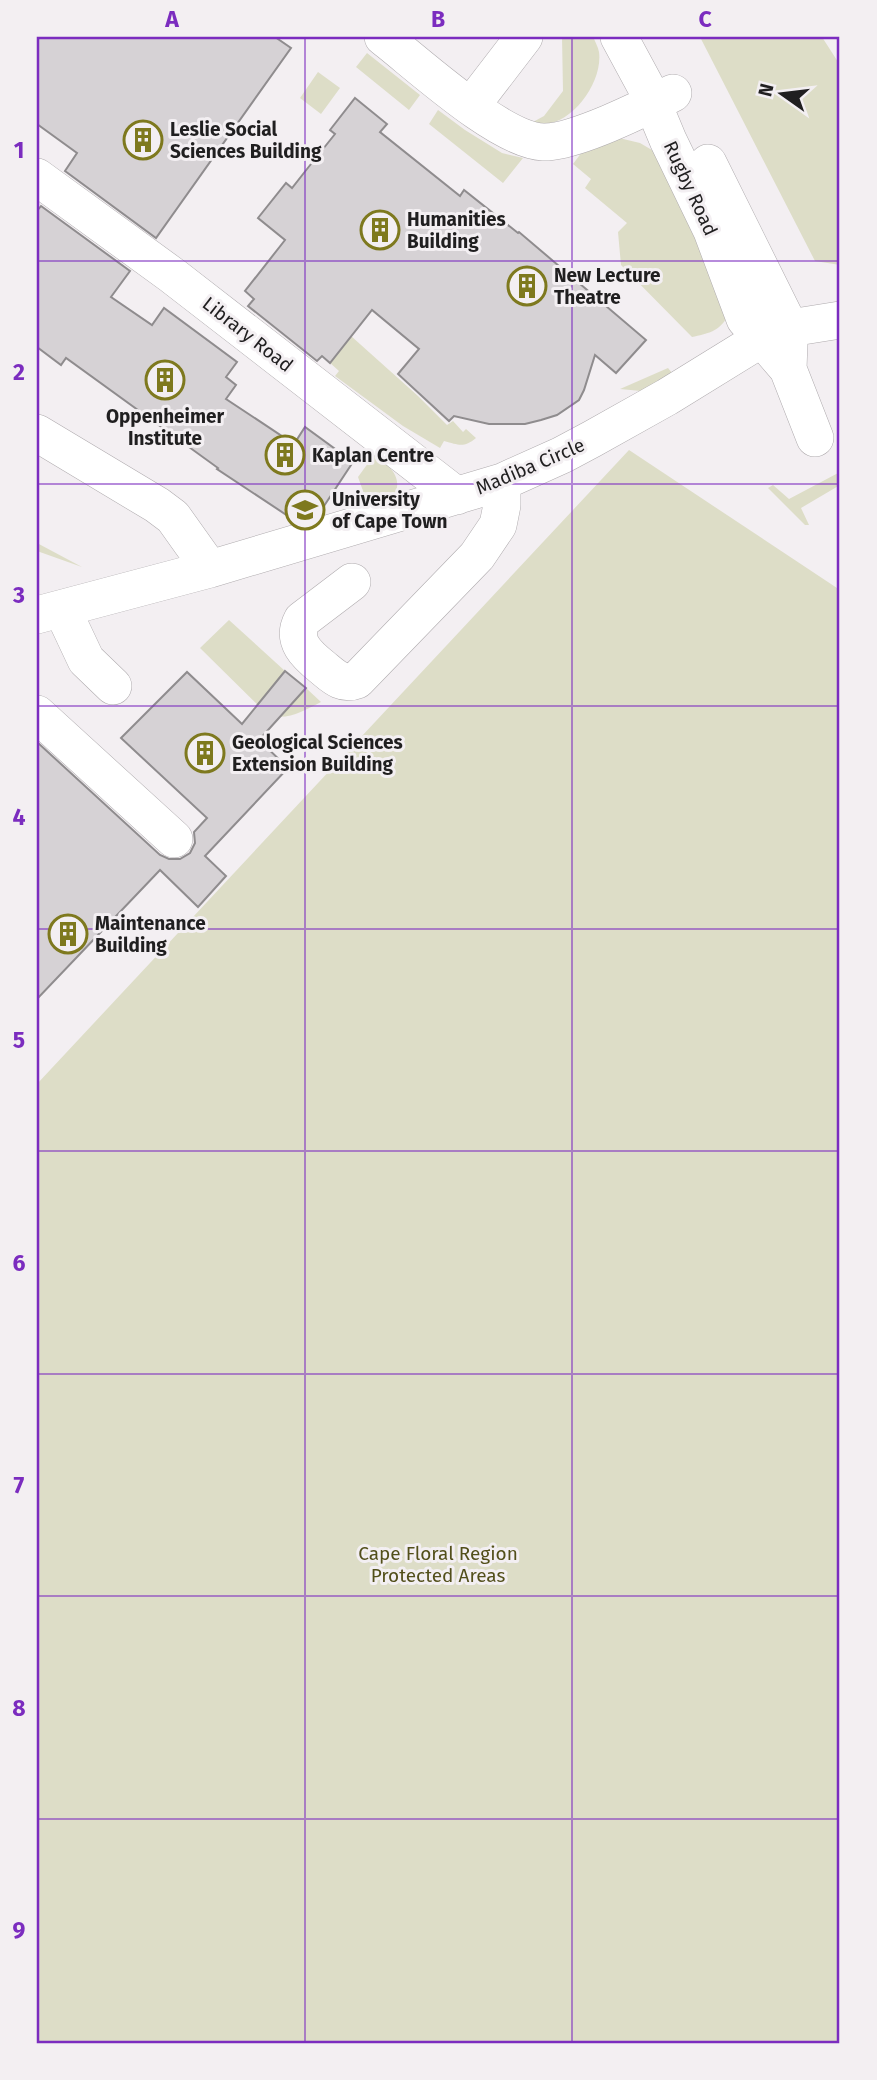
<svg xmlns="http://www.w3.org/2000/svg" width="877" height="2080" font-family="'Fira Sans',sans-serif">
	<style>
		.green { fill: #ddddc7 }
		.building { fill: #d6d2d5; stroke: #8f8c8e; stroke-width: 2 }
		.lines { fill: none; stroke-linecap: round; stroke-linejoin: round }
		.minor-casing { stroke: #afabae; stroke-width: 38 }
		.minor { stroke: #fff; stroke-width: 37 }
		.grid { fill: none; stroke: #7b2cbf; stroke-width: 2; stroke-opacity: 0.55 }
		.labels { text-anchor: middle; stroke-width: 6; stroke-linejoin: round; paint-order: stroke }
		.poi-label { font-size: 19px; font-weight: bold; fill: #201f20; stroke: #f3eff2; text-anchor: start }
		.street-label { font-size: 19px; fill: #201f20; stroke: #f3eff2 }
		.park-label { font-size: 19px; fill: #524f1a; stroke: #f3eff2 }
		.neatline { fill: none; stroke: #7b2cbf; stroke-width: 2.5 }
		.grid-label { font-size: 23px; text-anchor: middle; font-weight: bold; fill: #7b2cbf }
	</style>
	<rect width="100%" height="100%" fill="#f3eff2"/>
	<path class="green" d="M 562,37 L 593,37 C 595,41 598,47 599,52 C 603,81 574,123 544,124 C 540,124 536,123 533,122 L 544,116 L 563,91 Z
		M 700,37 L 822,37 L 840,65 L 840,265 L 815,261 Z
		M 367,53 L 420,95 L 409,110 L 356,67 Z
		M 318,72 L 340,88 L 321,114 L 300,98 Z
		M 438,110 L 465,130 L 502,153 L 523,158 L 503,183 L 429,124 Z
		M 619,138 L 640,143 L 657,153 L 677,180 L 727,317 C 720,331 707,334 692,337 L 621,265 L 618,232 L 627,223 L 585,188 L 591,179 L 573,164 L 588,144 Z
		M 351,336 L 418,396 L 447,425 L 453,421 L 463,432 L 466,429 L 476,438 C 464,448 459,445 444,441 L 440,448 L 403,426 L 335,376 L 339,371 L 329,362 Z
		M 668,368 L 672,373 L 641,391 L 620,389 Z
		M 629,450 L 840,590 L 840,2043 L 37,2043 L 37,1084 Z
		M 374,455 C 388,464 403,476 395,494 L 368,505 L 358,477 Z
		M 840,472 L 840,485 L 801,508 L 809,525 L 805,525 L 768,488 L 773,485 L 789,499 Z
		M 37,543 L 82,567 L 37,551 Z
		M 229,620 L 285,671 L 269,691 L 288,708 L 306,688 L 321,702 C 303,711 288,721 268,715 L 200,648 Z"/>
	<path class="building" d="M 37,37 L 275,37 L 291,48 L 156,238 L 65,171 L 77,153 L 37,124 Z
		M 355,98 L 387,124 L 380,132 L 460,196 L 464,190 L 518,233 L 519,232 L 646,340 L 616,373 L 595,355 L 584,390 L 579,400 L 557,415 L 541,420 L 525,424 L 489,424 L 454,416 L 449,421 L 398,374 L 419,349 L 372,310 L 330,363 L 322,356 L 317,361 L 248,306 L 254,299 L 245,291 L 285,240 L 258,218 L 286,183 L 292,188 L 307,169 L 335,134 L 330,130 Z
		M 41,206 L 130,271 L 111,297 L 152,325 L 164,308 L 237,362 L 226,377 L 236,385 L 226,399 L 294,444 L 305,427 L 353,462 L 322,509 L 307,499 L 294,520 L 217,469 L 218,468 L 66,358 L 61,365 L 37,347 L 37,211 Z
		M 285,671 L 306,688 L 259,740 L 288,768 L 205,856 L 226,876 L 198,907 L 160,870 L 37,999 L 37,742 L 160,855 L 169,859 L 180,859 L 190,853 L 195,843 L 194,832 L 207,818 L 121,738 L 187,672 L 242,724 Z"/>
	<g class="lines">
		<defs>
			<path id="minor" d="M 383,37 C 419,65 500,140 543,142 C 573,143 644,108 673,93
				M 619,37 L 646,87 L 668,140 L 712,231 L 745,319 L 788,369
				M 471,106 L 524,37
				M 708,163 L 790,328
				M 37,177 L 173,276 L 457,496
				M 789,343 L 788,369 L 815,438
				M 37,433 L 157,505 L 173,517 L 210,569
				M 352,582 L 302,620 C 291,641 307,655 322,667 C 333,676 342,686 357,680 L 477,556 L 498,525 L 502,505 L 502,482
				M 62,609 L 86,660 L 113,686
				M 37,615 L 210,569 L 502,482 L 562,455 L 592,439 L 667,397 L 761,339 L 790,328 L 840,320
				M 37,714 L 174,839"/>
		</defs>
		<use href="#minor" class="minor-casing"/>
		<use href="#minor" class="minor"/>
	</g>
	<path class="grid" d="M 305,37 L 305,2043M 572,37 L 572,2043M 37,261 L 840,261M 37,484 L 840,484M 37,706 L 840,706M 37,929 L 840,929M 37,1151 L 840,1151M 37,1374 L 840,1374M 37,1596 L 840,1596M 37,1819 L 840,1819"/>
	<defs>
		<symbol id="building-ring" viewBox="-11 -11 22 22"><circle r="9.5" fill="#f3eff2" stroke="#7e791e" stroke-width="1.5"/><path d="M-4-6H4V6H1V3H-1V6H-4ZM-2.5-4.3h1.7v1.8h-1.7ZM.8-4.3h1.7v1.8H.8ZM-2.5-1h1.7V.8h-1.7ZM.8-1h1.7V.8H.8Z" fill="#7e791e"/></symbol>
		<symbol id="university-ring" viewBox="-11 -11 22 22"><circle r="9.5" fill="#f3eff2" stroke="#7e791e" stroke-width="1.5"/><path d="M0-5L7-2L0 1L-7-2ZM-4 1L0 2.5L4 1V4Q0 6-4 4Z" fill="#7e791e"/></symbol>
	</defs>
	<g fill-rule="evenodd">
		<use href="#building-ring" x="121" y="118" width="44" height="44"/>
		<use href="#building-ring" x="358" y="208" width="44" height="44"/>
		<use href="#building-ring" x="505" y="264" width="44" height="44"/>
		<use href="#building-ring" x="143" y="358" width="44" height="44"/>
		<use href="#building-ring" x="263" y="433" width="44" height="44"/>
		<use href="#university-ring" x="283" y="488" width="44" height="44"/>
		<use href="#building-ring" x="183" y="731" width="44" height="44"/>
		<use href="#building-ring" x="46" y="912" width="44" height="44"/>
	</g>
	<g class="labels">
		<g class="poi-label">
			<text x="170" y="136">Leslie Social<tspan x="170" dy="22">Sciences Building</tspan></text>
			<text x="407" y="226">Humanities<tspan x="407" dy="22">Building</tspan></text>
			<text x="554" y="282">New Lecture<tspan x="554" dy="22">Theatre</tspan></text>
			<text x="165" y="423" text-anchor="middle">Oppenheimer<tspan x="165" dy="22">Institute</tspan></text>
			<text x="312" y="462">Kaplan Centre</text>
			<text x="332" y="506">University<tspan x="332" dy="22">of Cape Town</tspan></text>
			<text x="232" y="749">Geological Sciences<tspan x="232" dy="22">Extension Building</tspan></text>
			<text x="95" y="930">Maintenance<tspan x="95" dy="22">Building</tspan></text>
		</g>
		<g class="street-label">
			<text transform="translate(691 188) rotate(65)" y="7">Rugby Road</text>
			<text transform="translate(248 334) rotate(38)" y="7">Library Road</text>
			<text transform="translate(530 466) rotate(-23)" y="7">Madiba Circle</text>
		</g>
		<g class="park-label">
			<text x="438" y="1560">Cape Floral Region<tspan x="438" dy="22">Protected Areas</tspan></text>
		</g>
	</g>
	<rect width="877" height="2080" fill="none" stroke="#f3eff2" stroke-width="77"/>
	<g transform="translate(782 94) rotate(284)" stroke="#f3eff2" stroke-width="5" paint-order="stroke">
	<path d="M0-5L12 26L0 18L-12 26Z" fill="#201f20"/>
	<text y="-10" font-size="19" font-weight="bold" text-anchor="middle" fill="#201f20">N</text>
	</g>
	<rect x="38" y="38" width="800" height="2004" class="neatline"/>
	<g class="grid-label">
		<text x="172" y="27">A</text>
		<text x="438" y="27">B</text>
		<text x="705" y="27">C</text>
		<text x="19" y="158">1</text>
		<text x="19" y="380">2</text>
		<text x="19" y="603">3</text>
		<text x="19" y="825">4</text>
		<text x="19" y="1048">5</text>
		<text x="19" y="1271">6</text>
		<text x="19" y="1493">7</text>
		<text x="19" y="1716">8</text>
		<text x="19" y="1938">9</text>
	</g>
</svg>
